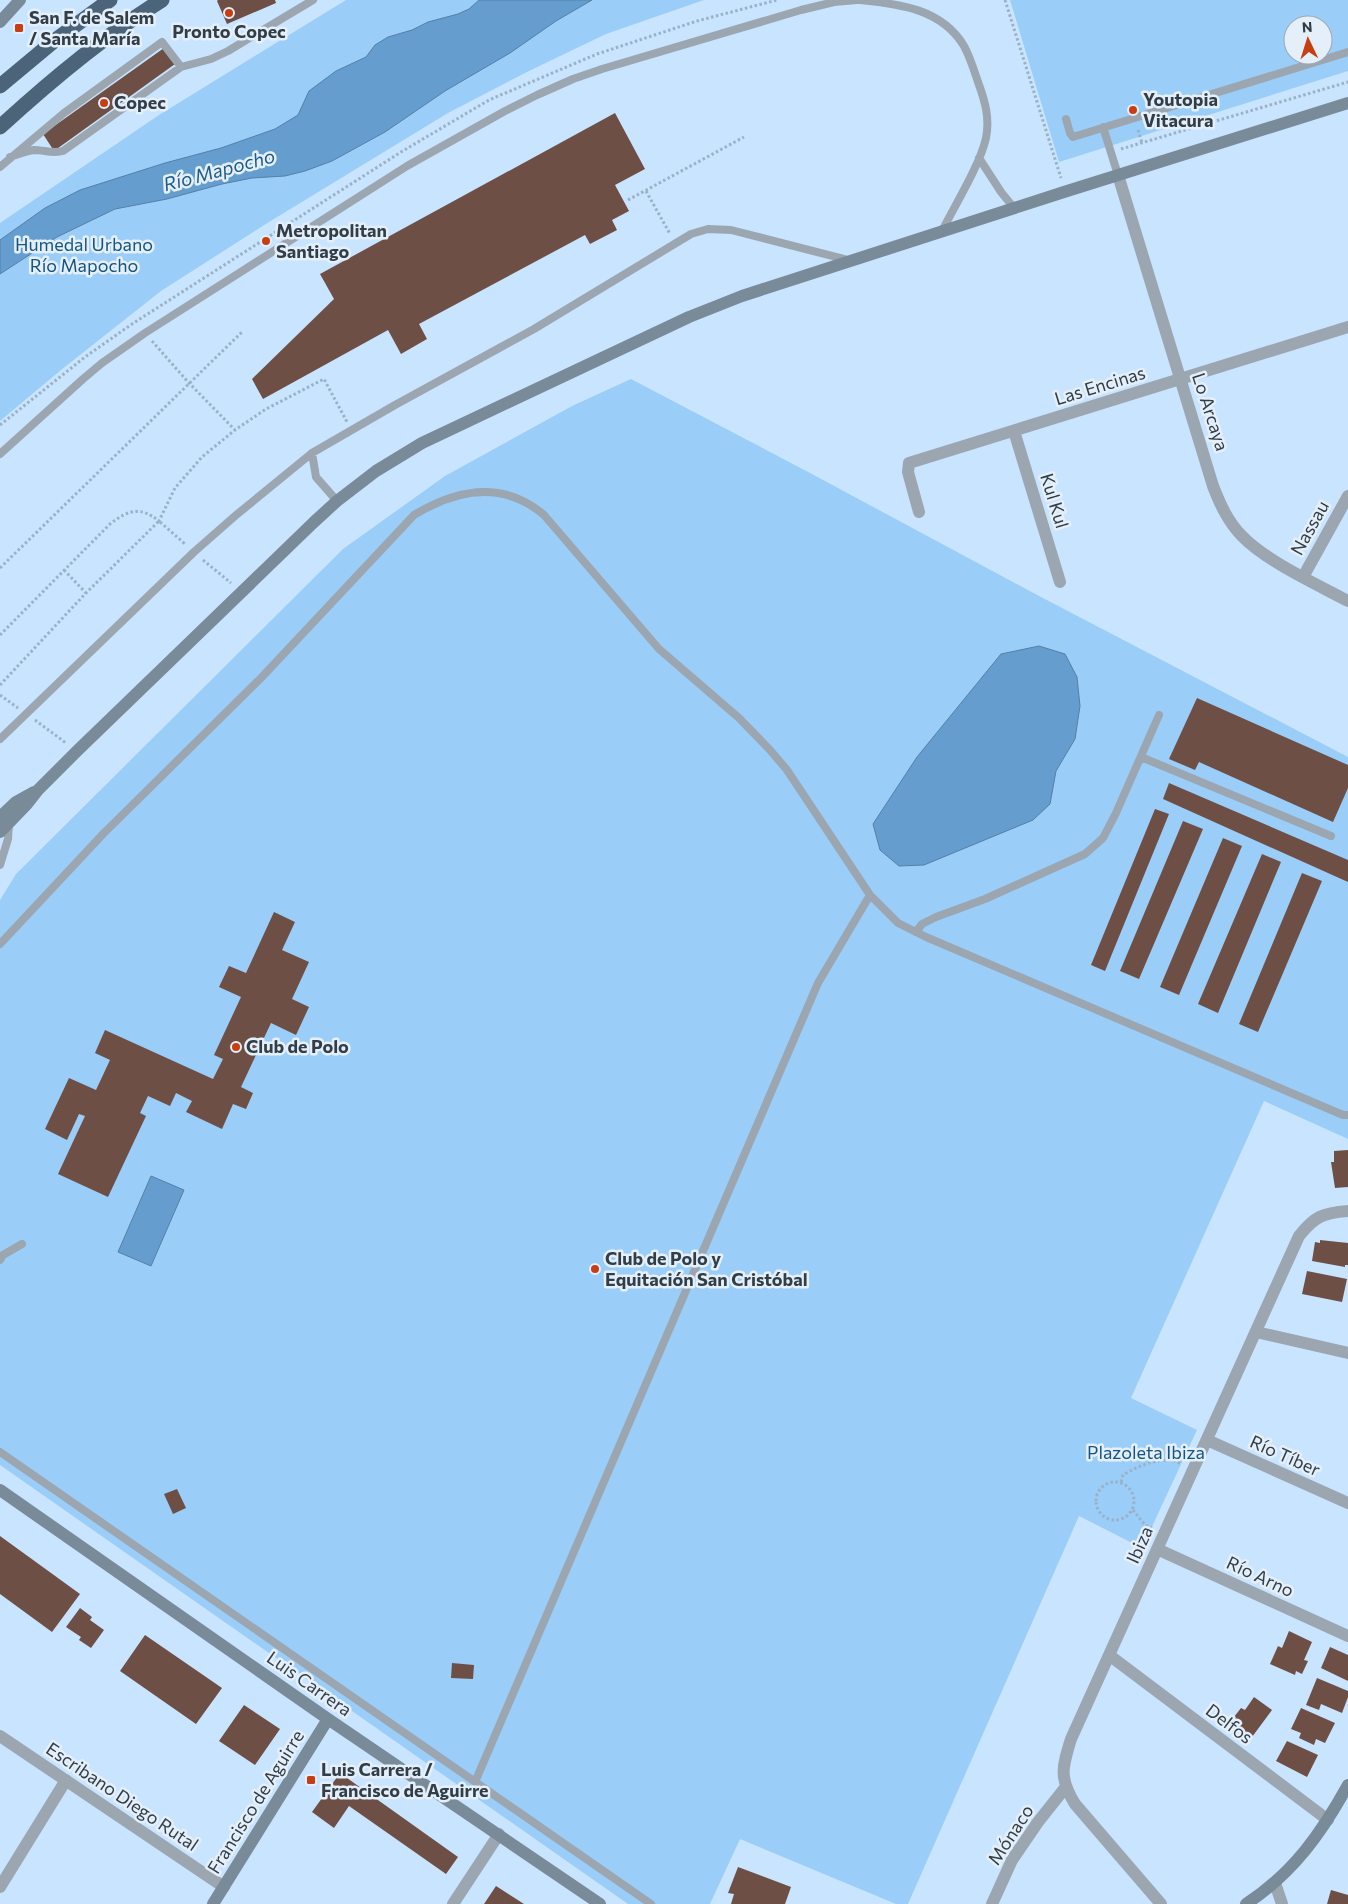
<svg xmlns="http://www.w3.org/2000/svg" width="1348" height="1904" font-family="Commissioner,sans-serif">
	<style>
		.green { fill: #9bcdf9; fill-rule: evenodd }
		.water { fill: #649dce; stroke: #5580a6 }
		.building { fill: #6e4f46 }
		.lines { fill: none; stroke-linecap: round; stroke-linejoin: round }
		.path { stroke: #9ab1c6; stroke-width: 3; stroke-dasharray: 2.5 2.5; stroke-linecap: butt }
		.lane { stroke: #9ba6b1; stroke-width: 8 }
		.street { stroke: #9ba6b1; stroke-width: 12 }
		.secondary { stroke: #798a99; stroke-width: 12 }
		.highway { stroke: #4b6479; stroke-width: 15 }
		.poi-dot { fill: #c63e11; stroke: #e4effa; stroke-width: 2 }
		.labels { text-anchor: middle; stroke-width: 5; stroke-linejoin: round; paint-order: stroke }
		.poi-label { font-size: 18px; font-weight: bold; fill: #323e47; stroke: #e4effa; text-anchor: start }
		.park-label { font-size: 18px; fill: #155584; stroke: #e4effa }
		.street-label { font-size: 18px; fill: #323e47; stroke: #e4effa }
		.water-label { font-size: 19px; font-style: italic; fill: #1d5b8b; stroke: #e4effa }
	</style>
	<rect width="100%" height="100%" fill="#c9e4fe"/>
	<path class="green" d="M 346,0 L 704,0 L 606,34 L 527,72 L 448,113 L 269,222 L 161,291 L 61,370 L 0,421 L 0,223 L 159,115 Z
		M 1010,0 L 1348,0 L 1348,71 L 1059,162 ZM 1293,25 L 1323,25 L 1323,55 L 1293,55 Z
		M 631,379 L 810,473 L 1041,597 L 1348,757 L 1348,1139 L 1264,1101 L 1131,1398 L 1197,1430 L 1142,1548 L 1079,1516 L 908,1904 L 896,1904 L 740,1839 L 710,1904 L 628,1904 L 0,1465 L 0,900 L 16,874 L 343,549 L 445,476 L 572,406 Z"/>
	<path class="water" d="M 479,0 L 592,0 L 556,21 L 510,53 L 445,91 L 385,132 L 332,161 L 305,171 L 285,176 L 252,178 L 222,184 L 167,199 L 115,209 L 57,237 L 0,274 L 0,240 L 45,208 L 80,190 L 165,163 L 221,148 L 275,129 L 298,115 L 309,91 L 336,71 L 366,57 L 375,45 L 388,37 L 412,30 L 428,22 L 458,14 L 469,9 Z
		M 1039,646 L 1065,654 L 1077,677 L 1080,706 L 1075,739 L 1056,771 L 1050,804 L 1033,820 L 924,865 L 899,866 L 880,850 L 873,824 L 917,757 L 1001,654 Z
		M 151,1176 L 184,1190 L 151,1266 L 118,1252 Z"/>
	<path class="building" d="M 218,0 L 275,0 L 276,3 L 227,24 L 217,1 Z
		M 164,48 L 175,64 L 54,151 L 43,134 Z
		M 615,113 L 645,169 L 615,185 L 629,211 L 612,220 L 617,230 L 590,244 L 585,235 L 419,324 L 427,339 L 401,354 L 388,330 L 263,399 L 252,379 L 334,299 L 320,274 Z
		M 1197,698 L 1348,765 L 1348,788 L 1333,822 L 1199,762 L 1195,770 L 1169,759 Z
		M 1169,783 L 1348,860 L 1348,882 L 1163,799 Z
		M 1155,809 L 1169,814 L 1105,971 L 1091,965 Z
		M 1183,821 L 1203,829 L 1139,979 L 1120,971 Z
		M 1223,838 L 1242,846 L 1179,995 L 1160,987 Z
		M 1262,854 L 1281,862 L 1218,1013 L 1198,1004 Z
		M 1302,873 L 1322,881 L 1258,1032 L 1239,1024 Z
		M 274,912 L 295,922 L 282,950 L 309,962 L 292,999 L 309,1007 L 296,1035 L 271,1023 L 241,1087 L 253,1093 L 246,1109 L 233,1104 L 222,1129 L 186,1112 L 192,1101 L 176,1093 L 170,1106 L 148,1096 L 140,1113 L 146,1116 L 108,1197 L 58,1174 L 85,1116 L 79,1114 L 67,1140 L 45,1129 L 69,1078 L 96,1090 L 110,1060 L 95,1053 L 105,1030 L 213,1079 L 223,1059 L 214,1055 L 241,997 L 219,987 L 229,966 L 246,973 Z
		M 1348,1150 L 1348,1187 L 1335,1188 L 1331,1162 L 1334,1162 L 1334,1151 Z
		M 1320,1240 L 1348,1243 L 1348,1265 L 1345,1265 L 1345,1267 L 1312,1261 L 1315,1242 L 1320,1243 Z
		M 1307,1271 L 1347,1279 L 1342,1302 L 1302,1294 Z
		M 177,1489 L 186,1508 L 173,1514 L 164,1494 Z
		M 0,1536 L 80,1594 L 52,1632 L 0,1594 Z
		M 80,1608 L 92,1617 L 90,1620 L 104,1630 L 91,1648 L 79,1640 L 81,1637 L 66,1627 Z
		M 1289,1631 L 1312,1642 L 1304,1660 L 1308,1661 L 1302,1674 L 1296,1671 L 1295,1675 L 1270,1664 L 1278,1646 L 1282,1648 Z
		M 145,1635 L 222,1688 L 196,1724 L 120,1671 Z
		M 1330,1647 L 1348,1655 L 1348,1681 L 1321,1668 Z
		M 452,1663 L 474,1665 L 473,1679 L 451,1678 Z
		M 1317,1678 L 1348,1691 L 1348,1697 L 1342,1713 L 1321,1704 L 1319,1710 L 1306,1705 Z
		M 1254,1697 L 1272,1710 L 1252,1737 L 1234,1724 L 1237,1720 L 1234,1717 L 1241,1708 L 1245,1710 Z
		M 244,1705 L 280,1729 L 255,1765 L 219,1741 Z
		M 1301,1708 L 1335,1723 L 1325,1743 L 1316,1739 L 1314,1745 L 1299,1738 L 1301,1733 L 1291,1729 Z
		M 1287,1741 L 1318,1755 L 1307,1777 L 1276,1761 Z
		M 340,1773 L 458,1857 L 446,1874 L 349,1806 L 334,1828 L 312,1812 Z
		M 738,1867 L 791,1887 L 785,1904 L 731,1904 L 734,1894 L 728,1893 Z
		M 496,1886 L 524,1904 L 484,1904 Z
		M 1331,1890 L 1348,1895 L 1348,1904 L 1327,1904 Z"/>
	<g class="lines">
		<path class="path" d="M 1005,0 L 1061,178
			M 1138,130 L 1142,143
			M 1121,149 L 1348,82
			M 646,191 L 670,234
			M 628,200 L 744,137
			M 152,341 L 188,382 L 235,430
			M 0,425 L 85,357 L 132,324 L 401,152 L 489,100 L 597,54 L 697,21 L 777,0
			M 203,560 L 231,583
			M 0,568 L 243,331
			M 64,570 L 86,593
			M 0,635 L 111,523 C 129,510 140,506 159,521 L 175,488 L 202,457 L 235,430 L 266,409 L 324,379 L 347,422
			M 0,685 L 86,593 L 159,521 L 185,544
			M 0,695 L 18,708
			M 35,720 L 66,743
			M1096 1501a19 19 0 1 1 38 0a19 19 0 1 1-38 0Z
			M 1121,1482 L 1123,1475 C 1138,1466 1165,1454 1181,1464
			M 1133,1510 L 1145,1525 L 1152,1528"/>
		<path class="lane" d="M 860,0 C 900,4 942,9 964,46 C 970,57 974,70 978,82 C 985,101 990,118 986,138 C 980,165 955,205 942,231
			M 1066,119 L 1070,133 L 1073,137 L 1348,52
			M 1103,127 L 1118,175
			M 10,157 C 18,154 26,151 34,150 C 44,150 53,154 63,151 L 181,67 L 211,59 L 228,51 L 313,0
			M 979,158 L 1001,192 L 1014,208
			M 0,167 L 64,113 L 162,42 L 181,67
			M 312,453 L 316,477 L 337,501
			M 0,454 L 83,379 L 102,363 L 145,333 L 407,166 L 505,111 L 537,95 L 573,79 L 602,69 L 801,10 L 834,2 L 857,0
			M 0,739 L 194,552 L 235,516 L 312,453 L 395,405 L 534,329 L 691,234 L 708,229 L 731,230 L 848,260
			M 1141,757 L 1331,836
			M 0,865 L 8,839 L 9,824
			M 916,932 L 922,924 L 936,917 L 985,899 L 1085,854 L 1103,838 L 1116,813 L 1159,715
			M 0,944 L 103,834 L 261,678 L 414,515 C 457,489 503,480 544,515 L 659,649 L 739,718 L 770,750 L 787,770 L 870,895 L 898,923 L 926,937 L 1343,1115 L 1348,1115
			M 0,1260 L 3,1255 L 22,1244
			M 0,1452 L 651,1904
			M 475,1782 L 818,983 L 870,895"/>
		<path class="street" d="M 1118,175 L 1213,486 C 1220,504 1228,522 1242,536 C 1266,561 1316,584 1348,601
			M 1014,431 L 1060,582
			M 919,512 L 908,472 L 909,463 L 1348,327
			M 1303,577 L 1348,496
			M 1256,1332 L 1348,1353
			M 1207,1440 L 1348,1503
			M 1157,1549 L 1348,1636
			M 1109,1655 L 1328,1820
			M 0,1736 L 224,1887
			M 1275,1883 L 1282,1904
			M 0,1887 L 66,1780
			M 453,1904 L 499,1834
			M 992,1904 L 1012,1860 L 1038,1822 L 1065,1788
			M 1161,1904 L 1075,1804 C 1059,1778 1062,1768 1071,1739 L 1299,1236 C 1315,1216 1323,1213 1348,1211"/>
		<path class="secondary" d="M 0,22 L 20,0
			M 0,817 L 16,802 L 34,792
			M 0,832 L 27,804 L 38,790 L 77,751 L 314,522 L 337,501 L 376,471 L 422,443 L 689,317 L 742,296 L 1064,192 L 1348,103
			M 0,1490 L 328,1719 L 600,1904
			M 213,1904 L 328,1719
			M 1246,1904 C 1293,1873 1321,1834 1348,1785"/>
		<path class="highway" d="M 0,86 L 54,41 L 110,0
			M 0,127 C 49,82 105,35 162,0"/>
	</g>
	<g class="poi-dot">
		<circle cx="229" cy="13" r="5"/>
		<rect x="14" y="23" width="10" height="10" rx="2.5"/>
		<circle cx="104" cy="103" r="5"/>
		<circle cx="1133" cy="110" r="5"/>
		<circle cx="266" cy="241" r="5"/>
		<circle cx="236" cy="1047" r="5"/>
		<circle cx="595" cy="1269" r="5"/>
		<rect x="306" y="1775" width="10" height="10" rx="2.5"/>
	</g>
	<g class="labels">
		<g class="poi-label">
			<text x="29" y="24">San F. de Salem<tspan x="29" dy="21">/ Santa María</tspan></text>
			<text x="229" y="38" text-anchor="middle">Pronto Copec</text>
			<text x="1143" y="106">Youtopia<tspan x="1143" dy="21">Vitacura</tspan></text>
			<text x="114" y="109">Copec</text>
			<text x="276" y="237">Metropolitan<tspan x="276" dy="21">Santiago</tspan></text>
			<text x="246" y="1053">Club de Polo</text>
			<text x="605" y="1265">Club de Polo y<tspan x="605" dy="21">Equitación San Cristóbal</tspan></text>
			<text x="321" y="1776">Luis Carrera /<tspan x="321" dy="21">Francisco de Aguirre</tspan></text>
		</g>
		<g class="park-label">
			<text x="84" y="251">Humedal Urbano<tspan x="84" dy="21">Río Mapocho</tspan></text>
			<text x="1146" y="1459">Plazoleta Ibiza</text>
		</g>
		<g class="street-label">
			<text transform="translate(1100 386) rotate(-17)" y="6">Las Encinas</text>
			<text transform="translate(1210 412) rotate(72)" y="6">Lo Arcaya</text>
			<text transform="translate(1054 501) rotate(73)" y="6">Kul Kul</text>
			<text transform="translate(1310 528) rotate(-61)" y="6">Nassau</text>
			<text transform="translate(1285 1456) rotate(24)" y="6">Río Tíber</text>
			<text transform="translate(1140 1545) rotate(-66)" y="6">Ibiza</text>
			<text transform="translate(1260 1577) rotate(25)" y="6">Río Arno</text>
			<text transform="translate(309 1684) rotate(35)" y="6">Luis Carrera</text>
			<text transform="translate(1229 1724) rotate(37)" y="6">Delfos</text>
			<text transform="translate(122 1797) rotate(34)" y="6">Escribano Diego Rutal</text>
			<text transform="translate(256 1802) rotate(-58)" y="6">Francisco de Aguirre</text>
			<text transform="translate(1011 1835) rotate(-57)" y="6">Mónaco</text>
		</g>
		<g class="water-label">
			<text transform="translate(219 170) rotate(-15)" y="7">Río Mapocho</text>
		</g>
	</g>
	<g transform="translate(1308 40) rotate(356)"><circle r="24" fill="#e4effa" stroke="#9da8b2"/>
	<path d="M0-4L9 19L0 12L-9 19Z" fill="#c63e11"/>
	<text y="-8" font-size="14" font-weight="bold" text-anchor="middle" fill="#323e47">N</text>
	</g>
</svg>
